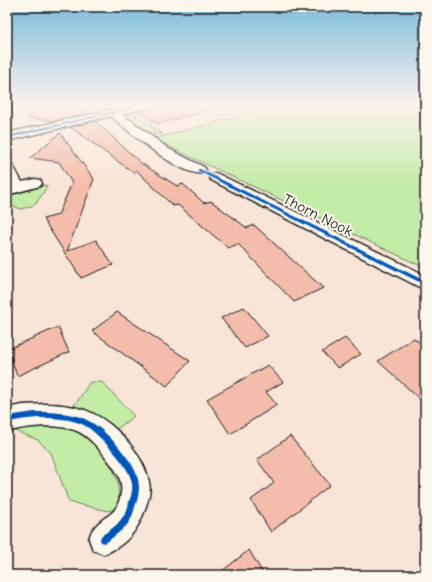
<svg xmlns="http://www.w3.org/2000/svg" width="432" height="582" font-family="'Comic Neue',sans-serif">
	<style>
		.green { fill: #c3eca7; stroke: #708462 }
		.building { fill: #f4bcaa; stroke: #1c1c1c }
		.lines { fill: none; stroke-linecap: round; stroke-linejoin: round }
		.minor-casing { stroke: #1c1c1c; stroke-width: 3 }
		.minor { fill: #fbf7ec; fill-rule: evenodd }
		.cycleway-casing { stroke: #fbf7ec; stroke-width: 3 }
		.cycleway { fill: #0057b8; fill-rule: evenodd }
		.labels { text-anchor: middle; stroke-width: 4; stroke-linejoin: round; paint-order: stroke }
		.street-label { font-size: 15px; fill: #1c1c1c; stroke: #fbf7ec }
	</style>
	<rect width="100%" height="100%" fill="#f9e5d8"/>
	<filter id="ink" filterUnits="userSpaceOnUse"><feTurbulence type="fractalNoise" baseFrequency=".025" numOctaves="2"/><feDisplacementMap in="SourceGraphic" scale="8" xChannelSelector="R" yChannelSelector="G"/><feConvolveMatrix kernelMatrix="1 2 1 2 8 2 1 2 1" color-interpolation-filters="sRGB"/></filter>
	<g filter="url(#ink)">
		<path class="green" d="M 280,105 L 425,105 L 425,268 L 153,139 Z
			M 144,108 L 149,111 L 135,115 L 163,134 L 142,133 L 123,115 Z
			M 46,185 L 47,187 L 35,205 L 21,209 L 7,204 L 7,196 Z
			M 90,382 L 102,382 L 134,416 L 114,431 L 72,409 Z
			M 33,423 L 70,427 L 90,438 L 107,455 L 118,482 L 119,507 L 108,511 L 69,502 L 51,453 L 38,440 L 10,429 Z"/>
		<path class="building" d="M 27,105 L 77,105 L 86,114 L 54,121 L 27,118 Z
			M 153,105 L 203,105 L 203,112 L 157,124 L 140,111 L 151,108 Z
			M 95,121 L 141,163 L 177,186 L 183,184 L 204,203 L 211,201 L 247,228 L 254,225 L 323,288 L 294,302 L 238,244 L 228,248 L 178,205 L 173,206 L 136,170 L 134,173 L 70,127 Z
			M 60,133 L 94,179 L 67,251 L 96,240 L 113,265 L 81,278 L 43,219 L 58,215 L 72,183 L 59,162 L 30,158 Z
			M 244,307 L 268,336 L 245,348 L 221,318 Z
			M 117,312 L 190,361 L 167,386 L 92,331 Z
			M 58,327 L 69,352 L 17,376 L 8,349 Z
			M 345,338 L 361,354 L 338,368 L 322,352 Z
			M 414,338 L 425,347 L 425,404 L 378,361 Z
			M 268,365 L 283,382 L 266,392 L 277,405 L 230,434 L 207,399 Z
			M 290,436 L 330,485 L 271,532 L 251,500 L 274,483 L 257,460 Z
			M 249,550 L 264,575 L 217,575 Z"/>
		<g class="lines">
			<defs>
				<path id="minor" d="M 132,105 L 152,105 L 151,107 L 122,114 L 169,149 L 204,167 L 206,170 L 204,173 C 182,178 128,131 111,116 L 7,141 L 7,133 Z
					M 7,163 L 12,164 L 22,182 L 35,179 L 40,180 L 42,183 L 40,186 L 7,195 L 7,187 L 10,186 L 7,180 Z
					M 216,173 L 425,275 L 425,290 L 211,180 L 209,177 L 211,174 Z
					M 45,404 C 61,404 77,406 92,413 C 117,425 144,455 149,482 C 151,490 149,498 146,506 C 139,529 127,545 104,554 L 93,550 L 89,539 C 90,536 91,531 94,528 C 106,513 117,517 121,493 C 123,480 116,470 108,460 C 100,450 89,436 77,431 C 59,423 25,426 7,432 L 7,408 L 23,405 Z"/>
			</defs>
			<use href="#minor" class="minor-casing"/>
			<use href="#minor" class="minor"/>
			<defs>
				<path id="cycleway" d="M 142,105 L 148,105 L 7,138 L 7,136 Z
					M 198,169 L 200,169 L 425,281 L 425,285 L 198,171 Z
					M 34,412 C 50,412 70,412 85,419 C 98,425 109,436 118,446 C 135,467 145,480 135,507 C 133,514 131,521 126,526 C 120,532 113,537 107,542 L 104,543 L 101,542 L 100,539 L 101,536 C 108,531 117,526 122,518 C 126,514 128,508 129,502 C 131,496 133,490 132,484 C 131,472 118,456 110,448 C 101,439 91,427 79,423 C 60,416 27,417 7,423 L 7,417 L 14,415 Z"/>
			</defs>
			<use href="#cycleway" class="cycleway-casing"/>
			<use href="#cycleway" class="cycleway"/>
		</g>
	</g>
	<linearGradient id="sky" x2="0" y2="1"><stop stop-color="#7bbcdd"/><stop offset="0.56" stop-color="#fcf3ed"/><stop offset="1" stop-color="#fcf3ed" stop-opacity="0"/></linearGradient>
	<rect width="432" height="187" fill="url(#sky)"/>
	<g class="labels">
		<g class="street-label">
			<text transform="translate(318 215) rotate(27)" y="5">Thorn Nook</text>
		</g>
	</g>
	<rect width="432" height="582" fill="none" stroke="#fbf7ec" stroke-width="24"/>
	<rect x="12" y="12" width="408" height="558" fill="none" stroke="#1c1c1c" stroke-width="1.5" filter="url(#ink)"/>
</svg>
